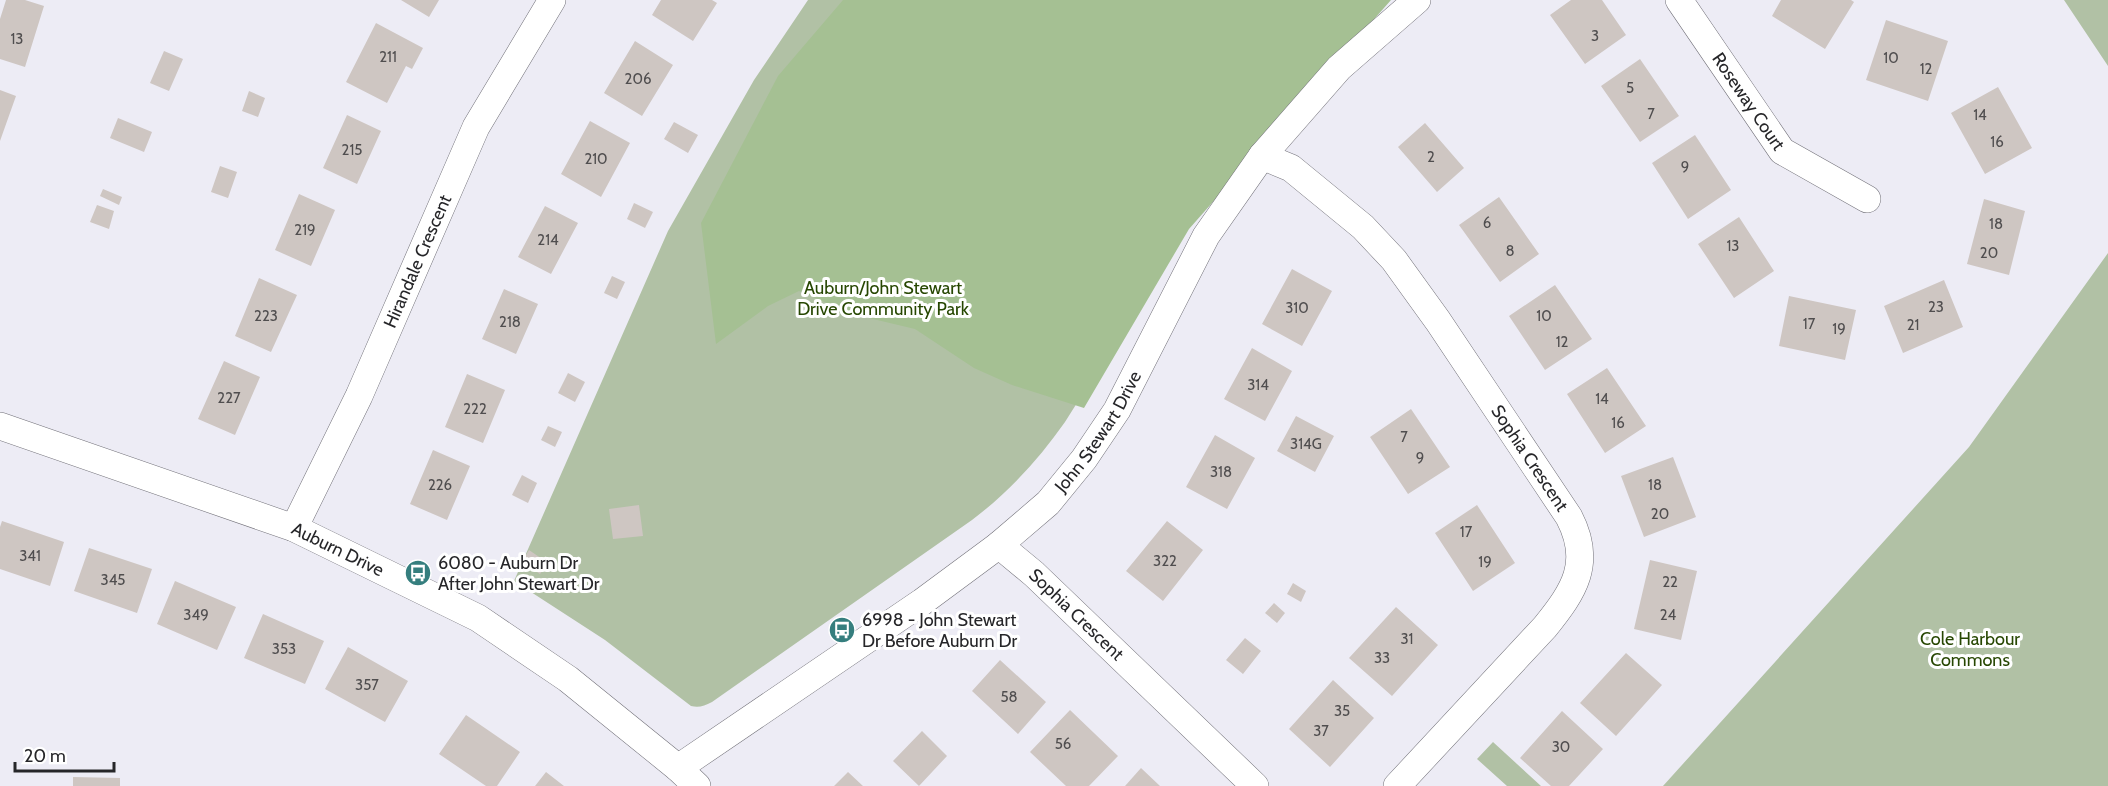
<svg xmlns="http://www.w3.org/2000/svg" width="2108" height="786" font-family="Cabin,sans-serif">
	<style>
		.green { fill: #b1c1a5 }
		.forest { fill: #a5c093 }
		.building { fill: #cec6c2 }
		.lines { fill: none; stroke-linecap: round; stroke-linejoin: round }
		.street-casing { stroke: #727179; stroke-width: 28 }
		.street { stroke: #fff; stroke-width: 27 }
		.labels { text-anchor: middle; stroke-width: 6; stroke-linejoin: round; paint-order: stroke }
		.number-label { font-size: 15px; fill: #504e4f }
		.street-label { font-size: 18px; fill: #262629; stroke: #fff }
		.park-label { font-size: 18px; fill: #274702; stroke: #fff }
		.poi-label { font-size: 18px; fill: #262629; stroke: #fff; text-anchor: start }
	</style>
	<rect width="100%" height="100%" fill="#edecf5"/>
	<path class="green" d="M 808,0 L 1360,0 L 1290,65 L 1065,422 C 1039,459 1009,492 972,520 L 712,702 C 704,706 699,708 691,706 L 605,640 L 514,581 L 668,231 L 754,80 Z
		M 2064,0 L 2108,0 L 2108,66 Z
		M 2108,253 L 2108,786 L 1663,786 L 1969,447 Z
		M 1493,742 L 1541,786 L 1507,786 L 1477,759 Z"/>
	<path class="forest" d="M 843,0 L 1391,0 L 1189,229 L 1084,408 L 1012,385 L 974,368 L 915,329 L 852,314 L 799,291 L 768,306 L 716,344 L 701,223 L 778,76 Z"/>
	<path class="building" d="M 6,0 L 25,0 L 44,6 L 25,67 L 0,59 L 0,19 Z
		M 401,0 L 439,0 L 429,17 Z
		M 661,0 L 712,0 L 717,3 L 693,41 L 652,15 Z
		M 1571,0 L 1602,0 L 1626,35 L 1585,64 L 1550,15 Z
		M 1781,0 L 1851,0 L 1854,2 L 1825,49 L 1772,16 Z
		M 1886,20 L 1948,41 L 1928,101 L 1866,80 Z
		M 376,23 L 423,48 L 412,69 L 406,66 L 387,103 L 346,82 Z
		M 635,41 L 673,65 L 642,116 L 604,93 Z
		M 164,51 L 183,59 L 169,91 L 150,83 Z
		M 1640,59 L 1679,116 L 1640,142 L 1601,86 Z
		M 1998,87 L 2032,148 L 1985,174 L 1951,113 Z
		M 0,90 L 16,96 L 0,141 Z
		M 249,91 L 265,98 L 258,117 L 242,111 Z
		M 347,115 L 381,131 L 357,184 L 323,168 Z
		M 118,118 L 152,132 L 144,152 L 110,138 Z
		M 590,121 L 630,143 L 601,197 L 561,174 Z
		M 674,122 L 698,135 L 688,153 L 664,139 Z
		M 1425,123 L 1464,168 L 1437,192 L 1398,147 Z
		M 1695,135 L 1731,190 L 1688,219 L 1652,163 Z
		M 220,166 L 237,172 L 228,198 L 211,192 Z
		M 103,189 L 122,197 L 119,205 L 100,196 Z
		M 299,194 L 335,210 L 311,266 L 275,250 Z
		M 1499,197 L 1539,254 L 1500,282 L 1459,225 Z
		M 1984,199 L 2025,211 L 2009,275 L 1967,264 Z
		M 634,203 L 653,212 L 645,228 L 627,219 Z
		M 97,205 L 114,211 L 109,229 L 90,222 Z
		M 545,206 L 578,223 L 551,274 L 518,257 Z
		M 1739,217 L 1774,271 L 1734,298 L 1698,244 Z
		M 1292,269 L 1332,291 L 1302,346 L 1262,324 Z
		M 612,276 L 625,282 L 617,299 L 604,293 Z
		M 259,278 L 297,295 L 271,352 L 235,336 Z
		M 1944,280 L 1963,327 L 1903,353 L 1884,306 Z
		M 1555,285 L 1592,339 L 1545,370 L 1509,316 Z
		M 504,289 L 538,304 L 516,354 L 482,339 Z
		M 1789,296 L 1856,310 L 1845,360 L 1779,346 Z
		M 1252,348 L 1292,371 L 1265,421 L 1224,399 Z
		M 224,361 L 260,377 L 235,435 L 198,419 Z
		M 1607,368 L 1646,426 L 1605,453 L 1567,394 Z
		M 568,373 L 585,382 L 575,402 L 558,393 Z
		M 467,374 L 505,390 L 483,443 L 445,427 Z
		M 1411,409 L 1450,467 L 1408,494 L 1370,437 Z
		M 1296,416 L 1334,436 L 1315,472 L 1277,451 Z
		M 548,426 L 562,432 L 555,447 L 541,440 Z
		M 1215,435 L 1255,458 L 1227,509 L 1186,487 Z
		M 433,450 L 470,466 L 447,520 L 410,504 Z
		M 1673,457 L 1696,517 L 1644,537 L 1621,476 Z
		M 522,475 L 537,483 L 528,503 L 512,495 Z
		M 639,505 L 643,536 L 613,539 L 609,509 Z
		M 1477,505 L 1515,563 L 1473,591 L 1435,533 Z
		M 2,521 L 64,542 L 50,586 L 0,569 L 0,527 Z
		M 1167,521 L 1203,550 L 1163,601 L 1126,571 Z
		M 89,548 L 152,569 L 137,613 L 74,591 Z
		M 529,550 L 548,563 L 540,574 L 522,562 Z
		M 1650,560 L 1697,571 L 1681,640 L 1634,629 Z
		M 175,581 L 236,607 L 217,650 L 157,624 Z
		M 1293,583 L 1306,591 L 1301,602 L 1287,594 Z
		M 1274,603 L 1285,613 L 1277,623 L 1265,613 Z
		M 1396,607 L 1438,645 L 1392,696 L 1349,658 Z
		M 263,614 L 324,641 L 305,684 L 244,658 Z
		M 1245,638 L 1261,651 L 1243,674 L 1226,660 Z
		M 348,647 L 408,681 L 385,722 L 325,689 Z
		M 1626,653 L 1662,685 L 1616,736 L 1580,703 Z
		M 1000,660 L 1046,702 L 1018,734 L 972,691 Z
		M 1333,680 L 1374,718 L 1330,767 L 1289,729 Z
		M 1070,710 L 1118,756 L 1089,786 L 1066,786 L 1030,752 Z
		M 1562,711 L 1603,749 L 1569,786 L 1551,786 L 1520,758 Z
		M 466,715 L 520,752 L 497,786 L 486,786 L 439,754 Z
		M 922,731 L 947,756 L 919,786 L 893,761 Z
		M 1141,768 L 1160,786 L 1125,786 Z
		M 546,772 L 564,786 L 535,786 Z
		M 848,772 L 863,786 L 834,786 Z
		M 73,777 L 120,778 L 120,786 L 73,786 Z"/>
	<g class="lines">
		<defs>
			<g id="street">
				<path id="s1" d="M 1679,0 L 1782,151 L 1867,199"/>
				<path id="s2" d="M 1262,156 L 1291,168 L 1363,227 L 1394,260 L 1438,321 L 1569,517 C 1593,563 1574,591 1545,627 L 1397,786"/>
				<path id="s3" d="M 0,426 L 294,528 L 478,618 L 568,679 L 678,768 L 697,786"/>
				<path id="s4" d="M 294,528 L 359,396 L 476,127 L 552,0"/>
				<path id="s5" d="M 999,545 L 1034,574 L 1255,786"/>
				<path id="s6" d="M 678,768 L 922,602 L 999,545 L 1048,503 L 1084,459 L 1117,410 L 1206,236 L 1262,156 L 1339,68 L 1417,0"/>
			</g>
		</defs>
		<use href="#street" class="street-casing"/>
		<use href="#street" class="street"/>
	</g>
	<defs>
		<symbol id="bus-disc" viewBox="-11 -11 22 22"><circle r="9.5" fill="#357e7e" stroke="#fff"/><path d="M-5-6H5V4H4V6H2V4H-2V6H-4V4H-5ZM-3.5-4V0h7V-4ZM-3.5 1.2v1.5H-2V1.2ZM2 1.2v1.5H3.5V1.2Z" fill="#fff"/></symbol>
	</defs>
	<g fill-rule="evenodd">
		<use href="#bus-disc" x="403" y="558" width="30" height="30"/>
		<use href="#bus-disc" x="827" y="615" width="30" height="30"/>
	</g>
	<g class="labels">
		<g class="number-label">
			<text x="1595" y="41">3</text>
			<text x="17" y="44">13</text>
			<text x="388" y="62">211</text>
			<text x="1891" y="63">10</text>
			<text x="1926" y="74">12</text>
			<text x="638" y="84">206</text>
			<text x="1630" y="93">5</text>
			<text x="1651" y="119">7</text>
			<text x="1980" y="120">14</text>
			<text x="1997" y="147">16</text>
			<text x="352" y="155">215</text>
			<text x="1431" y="162">2</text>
			<text x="596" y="164">210</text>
			<text x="1685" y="172">9</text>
			<text x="1487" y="228">6</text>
			<text x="1996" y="229">18</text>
			<text x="305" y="235">219</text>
			<text x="548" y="245">214</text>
			<text x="1733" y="251">13</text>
			<text x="1510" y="256">8</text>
			<text x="1989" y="258">20</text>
			<text x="1936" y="312">23</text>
			<text x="1297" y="313">310</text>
			<text x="266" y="321">223</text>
			<text x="1544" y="321">10</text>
			<text x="510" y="327">218</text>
			<text x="1809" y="329">17</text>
			<text x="1913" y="330">21</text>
			<text x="1839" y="334">19</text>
			<text x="1562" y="347">12</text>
			<text x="1258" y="390">314</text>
			<text x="229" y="403">227</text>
			<text x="1602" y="404">14</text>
			<text x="475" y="414">222</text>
			<text x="1618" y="428">16</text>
			<text x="1404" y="442">7</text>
			<text x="1306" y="449">314G</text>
			<text x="1420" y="463">9</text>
			<text x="1221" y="477">318</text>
			<text x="440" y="490">226</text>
			<text x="1655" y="490">18</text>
			<text x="1660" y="519">20</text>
			<text x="1466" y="537">17</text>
			<text x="30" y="561">341</text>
			<text x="1165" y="566">322</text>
			<text x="1485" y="567">19</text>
			<text x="113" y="585">345</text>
			<text x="1670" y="587">22</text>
			<text x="196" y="620">349</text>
			<text x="1668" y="620">24</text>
			<text x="1407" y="644">31</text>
			<text x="284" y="654">353</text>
			<text x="1382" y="663">33</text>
			<text x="367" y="690">357</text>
			<text x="1009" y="702">58</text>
			<text x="1342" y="716">35</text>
			<text x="1321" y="736">37</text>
			<text x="1063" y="749">56</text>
			<text x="1561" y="752">30</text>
		</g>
		<g class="street-label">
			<text dy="6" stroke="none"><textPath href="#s1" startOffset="123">Roseway Court</textPath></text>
			<text dy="6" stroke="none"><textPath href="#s4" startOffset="294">Hirandale Crescent</textPath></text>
			<text dy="6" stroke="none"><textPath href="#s6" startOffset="543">John Stewart Drive</textPath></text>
			<text dy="6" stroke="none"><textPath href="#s2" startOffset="410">Sophia Crescent</textPath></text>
			<text dy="6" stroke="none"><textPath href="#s3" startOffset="360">Auburn Drive</textPath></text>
			<text dy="6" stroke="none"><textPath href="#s5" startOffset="104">Sophia Crescent</textPath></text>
		</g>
		<g class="park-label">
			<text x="883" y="294">Auburn/John Stewart<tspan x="883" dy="21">Drive Community Park</tspan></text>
			<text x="1970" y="645">Cole Harbour<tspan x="1970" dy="21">Commons</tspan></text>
		</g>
		<g class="poi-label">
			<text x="438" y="569">6080 - Auburn Dr<tspan x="438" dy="21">After John Stewart Dr</tspan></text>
			<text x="862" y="626">6998 - John Stewart<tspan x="862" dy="21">Dr Before Auburn Dr</tspan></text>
		</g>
	</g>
	<path d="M15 762v9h99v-9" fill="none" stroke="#262629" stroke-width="3"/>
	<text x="24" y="762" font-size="18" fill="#262629" stroke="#ffffff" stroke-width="4.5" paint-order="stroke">20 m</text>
</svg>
